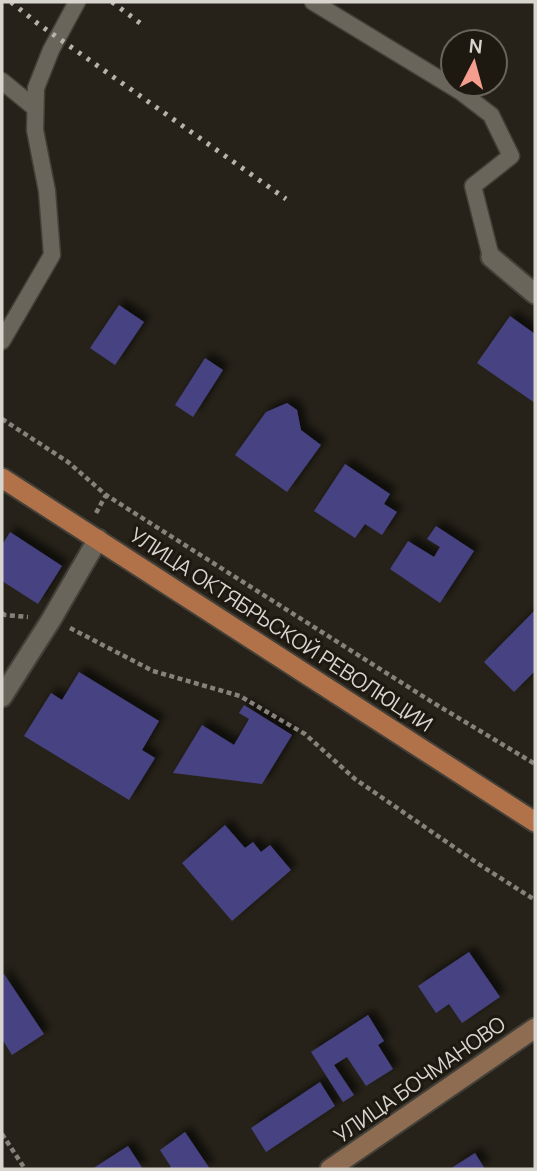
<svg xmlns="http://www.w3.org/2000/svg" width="537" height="1171" font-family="Manrope,sans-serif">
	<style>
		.building { fill: #464382; filter: url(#shadow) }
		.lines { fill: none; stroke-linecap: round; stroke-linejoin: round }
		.service-casing { stroke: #434039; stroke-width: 19 }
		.minor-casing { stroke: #434039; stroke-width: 23 }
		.secondary-casing { stroke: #434039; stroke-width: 23 }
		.primary-casing { stroke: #434039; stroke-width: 23 }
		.path { stroke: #85827a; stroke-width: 4.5; stroke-dasharray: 5 3.5; stroke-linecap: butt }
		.service { stroke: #6a655a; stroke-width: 16 }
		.minor { stroke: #6a655a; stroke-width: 19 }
		.secondary { stroke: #8e6c52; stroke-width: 19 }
		.primary { stroke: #b1724a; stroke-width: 19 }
		.rail { stroke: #b6b3ac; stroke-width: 5; stroke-dasharray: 3.5 7; stroke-linecap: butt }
		.labels { text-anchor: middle; stroke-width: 6; stroke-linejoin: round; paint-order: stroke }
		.street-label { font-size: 21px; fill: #d8d5cf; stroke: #1d1910 }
	</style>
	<defs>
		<filter id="shadow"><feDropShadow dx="6" dy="-6" stdDeviation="3.5" flood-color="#0009"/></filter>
	</defs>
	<rect width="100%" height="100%" fill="#262219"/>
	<path class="building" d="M 119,305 L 144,322 L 115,365 L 90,348 Z
		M 510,316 L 535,334 L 535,403 L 477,363 Z
		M 205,358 L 223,370 L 193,417 L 175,405 Z
		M 287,403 L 297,410 L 301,430 L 321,445 L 287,492 L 235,455 L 266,412 Z
		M 345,464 L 390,494 L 384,504 L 397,512 L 382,535 L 365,524 L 355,538 L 314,511 Z
		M 436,526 L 474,551 L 440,603 L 390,569 L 408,541 L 434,557 L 440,547 L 427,539 Z
		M 10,532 L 62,566 L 38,604 L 2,581 L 2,545 Z
		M 535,610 L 535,671 L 514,692 L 484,662 Z
		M 79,672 L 159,721 L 142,750 L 155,758 L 129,800 L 24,736 L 51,693 L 62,700 Z
		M 244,705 L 292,735 L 262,784 L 173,773 L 202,725 L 234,745 L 249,719 L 239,713 Z
		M 225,825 L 245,848 L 253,842 L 261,852 L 270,845 L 291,870 L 232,921 L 182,863 Z
		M 469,952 L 500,997 L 462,1023 L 449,1004 L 436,1013 L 418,986 Z
		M 4,974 L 44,1034 L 12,1055 L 2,1039 L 2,975 Z
		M 368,1015 L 384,1041 L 378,1045 L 393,1069 L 366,1086 L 347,1057 L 334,1065 L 354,1095 L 343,1102 L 311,1052 Z
		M 320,1082 L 335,1106 L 266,1152 L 251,1128 Z
		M 185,1132 L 210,1169 L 168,1169 L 171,1167 L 160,1150 Z
		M 128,1146 L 143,1169 L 92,1169 Z
		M 475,1153 L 485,1169 L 450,1169 Z"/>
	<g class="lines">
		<defs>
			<path id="service" d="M 313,2 L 461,92 L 491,115 L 511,156 L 473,186 L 491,257
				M 2,81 L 35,108
				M 2,341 L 52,255 L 47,191 L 35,130 L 36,88 L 51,50 L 77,2"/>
			<path id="minor" d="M 491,257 L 535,294
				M 2,697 L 51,620 L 98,539"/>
			<path id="secondary" d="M 330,1169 L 535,1028"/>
			<path id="primary" d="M 2,478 L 535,822"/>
		</defs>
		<use href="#service" class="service-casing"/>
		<use href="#minor" class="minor-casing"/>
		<use href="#secondary" class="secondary-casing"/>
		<use href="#primary" class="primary-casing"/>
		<path class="path" d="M 2,419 L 68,462 L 106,495 L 432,702 L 535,764
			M 96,513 L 106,495
			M 2,613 L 5,615 L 28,617
			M 70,628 L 153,671 L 240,696 L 279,719 L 305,734 L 355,779 L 480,865 L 535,900
			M 2,1134 L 25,1169"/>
		<use href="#service" class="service"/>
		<use href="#minor" class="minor"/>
		<use href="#secondary" class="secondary"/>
		<use href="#primary" class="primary"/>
		<path class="rail" d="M 11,2 L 37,23 L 286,199
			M 112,2 L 144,26"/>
	</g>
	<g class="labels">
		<g class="street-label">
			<text transform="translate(281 630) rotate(33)" y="7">УЛИЦА ОКТЯБРЬСКОЙ РЕВОЛЮЦИИ</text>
			<text transform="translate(420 1080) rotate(-35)" y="7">УЛИЦА БОЧМАНОВО</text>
		</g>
	</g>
	<rect width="537" height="1171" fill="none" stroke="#d8d5cf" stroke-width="7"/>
	<g transform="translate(474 63) rotate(6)"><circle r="33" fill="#1d1910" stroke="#68645c" stroke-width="2"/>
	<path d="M0-5L12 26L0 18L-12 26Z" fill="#f59d8f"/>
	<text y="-10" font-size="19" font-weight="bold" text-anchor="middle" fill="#d8d5cf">N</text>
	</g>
</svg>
